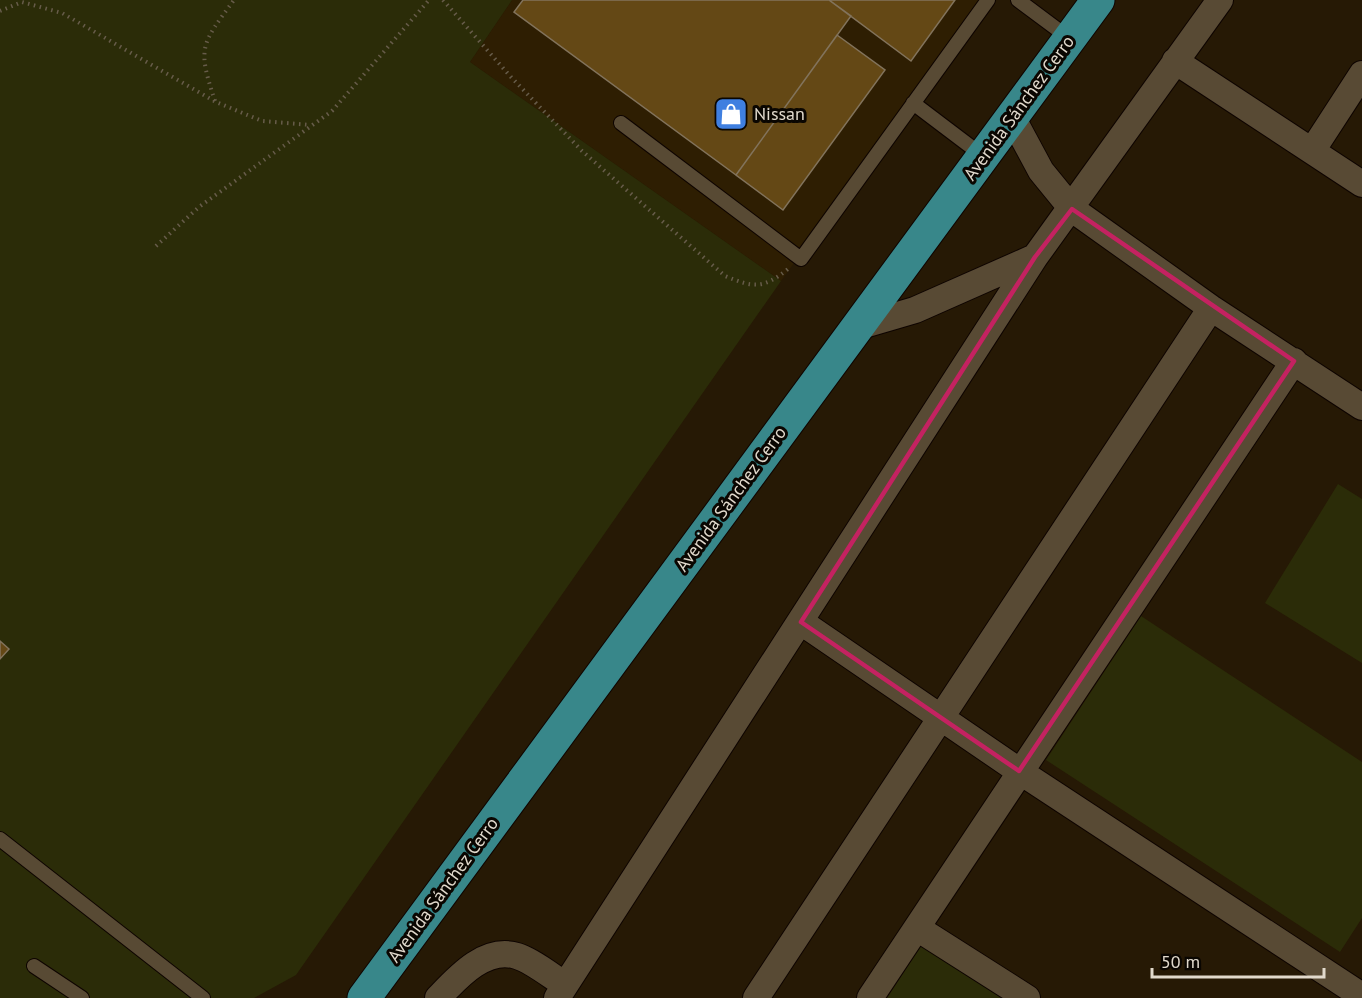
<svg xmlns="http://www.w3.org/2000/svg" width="1362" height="998" font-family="'PT Sans',sans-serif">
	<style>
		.built { fill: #2e1e02 }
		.green { fill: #2b2c08 }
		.building { fill: #644815; stroke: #82735c; stroke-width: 1.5 }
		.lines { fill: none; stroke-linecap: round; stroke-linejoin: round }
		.service-casing { stroke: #0e0400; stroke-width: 16 }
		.minor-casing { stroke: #0e0400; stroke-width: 28 }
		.trunk-casing { stroke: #0e0400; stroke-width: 35 }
		.path { stroke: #675c4a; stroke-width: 4; stroke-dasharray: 1.5 4.5; stroke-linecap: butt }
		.service { stroke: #584a34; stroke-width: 14 }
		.minor { stroke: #584a34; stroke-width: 26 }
		.trunk { stroke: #38878a; stroke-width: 33 }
		.marked { fill: none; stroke: #c42261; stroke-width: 4.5; stroke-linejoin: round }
		.labels { text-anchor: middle; stroke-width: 6; stroke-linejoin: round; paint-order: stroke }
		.street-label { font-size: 18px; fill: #e1d9cc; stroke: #0a0601 }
		.poi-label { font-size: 18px; fill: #e1d9cc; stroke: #0a0601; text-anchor: start }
	</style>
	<rect width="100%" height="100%" fill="#261905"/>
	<path class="built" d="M 512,0 L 985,0 L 781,281 L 470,62 Z"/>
	<path class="green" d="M 0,0 L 512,0 L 470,62 L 781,281 L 296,975 L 254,998 L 0,998 Z
		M 1338,484 L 1362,499 L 1362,663 L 1265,603 Z
		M 1141,616 L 1362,762 L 1362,918 L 1340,952 L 1046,760 Z
		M 926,938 L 1016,998 L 887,998 Z"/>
	<path class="building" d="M 523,0 L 829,0 L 851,16 L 736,175 L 514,12 Z
		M 829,0 L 955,0 L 911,61 Z
		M 837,35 L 885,70 L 783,210 L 736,175 Z
		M 0,641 L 9,649 L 0,659 Z"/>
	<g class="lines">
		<defs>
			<path id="service" d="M 1018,0 L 1069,38
				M 913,103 L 983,156
				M 621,123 L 801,259 L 988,0
				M 0,839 L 203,998
				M 34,966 L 82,998"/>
			<path id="minor" d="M 1175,61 L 1362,184
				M 1012,117 L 1041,171 L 1072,209 L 1211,308 L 1362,407
				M 1312,151 L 1362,74
				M 857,327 L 915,310 L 1035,257
				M 801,622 L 1019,771 L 1362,996
				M 917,928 L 1027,998
				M 438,998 C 457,978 485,946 517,956 C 533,961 551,976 565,985
				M 557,998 L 1035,257 L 1220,0
				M 756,998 L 1211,308
				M 870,998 L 1294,361"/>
			<path id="trunk" d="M 364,998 L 1098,0"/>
		</defs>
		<use href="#service" class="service-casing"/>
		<use href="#minor" class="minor-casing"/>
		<use href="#trunk" class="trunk-casing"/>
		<path class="path" d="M 443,0 L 511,77 L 582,151 L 725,276 C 754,288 763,289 788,269
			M 0,11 L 22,2 L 62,13 L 216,102 L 262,121 L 311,125
			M 215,101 C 197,47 201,45 234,0
			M 156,246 L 199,207 L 332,111 L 429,0"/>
		<use href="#service" class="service"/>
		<use href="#minor" class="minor"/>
		<use href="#trunk" class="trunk"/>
	</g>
	<path class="marked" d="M 1072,209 L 1294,361 L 1019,771 L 801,622 L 1035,257 Z"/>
	<defs>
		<symbol id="shop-square" viewBox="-11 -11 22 22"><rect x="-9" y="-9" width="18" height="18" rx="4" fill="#3f7fe0" stroke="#0a0601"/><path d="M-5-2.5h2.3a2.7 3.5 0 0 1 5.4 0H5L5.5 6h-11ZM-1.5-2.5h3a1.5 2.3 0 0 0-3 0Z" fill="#fff"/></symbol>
	</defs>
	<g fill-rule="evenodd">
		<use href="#shop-square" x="712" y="95" width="38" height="38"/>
	</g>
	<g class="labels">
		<g class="street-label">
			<text transform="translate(1019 108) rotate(-54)" y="6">Avenida Sánchez Cerro</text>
			<text transform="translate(731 499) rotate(-54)" y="6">Avenida Sánchez Cerro</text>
			<text transform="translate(443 890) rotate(-54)" y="6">Avenida Sánchez Cerro</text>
		</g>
		<g class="poi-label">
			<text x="754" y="120">Nissan</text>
		</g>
	</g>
	<path d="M1152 968v9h172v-9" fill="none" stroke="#e1d9cc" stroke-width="3"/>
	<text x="1161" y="968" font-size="18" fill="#e1d9cc" stroke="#0a0601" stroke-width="4.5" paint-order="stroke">50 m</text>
</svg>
